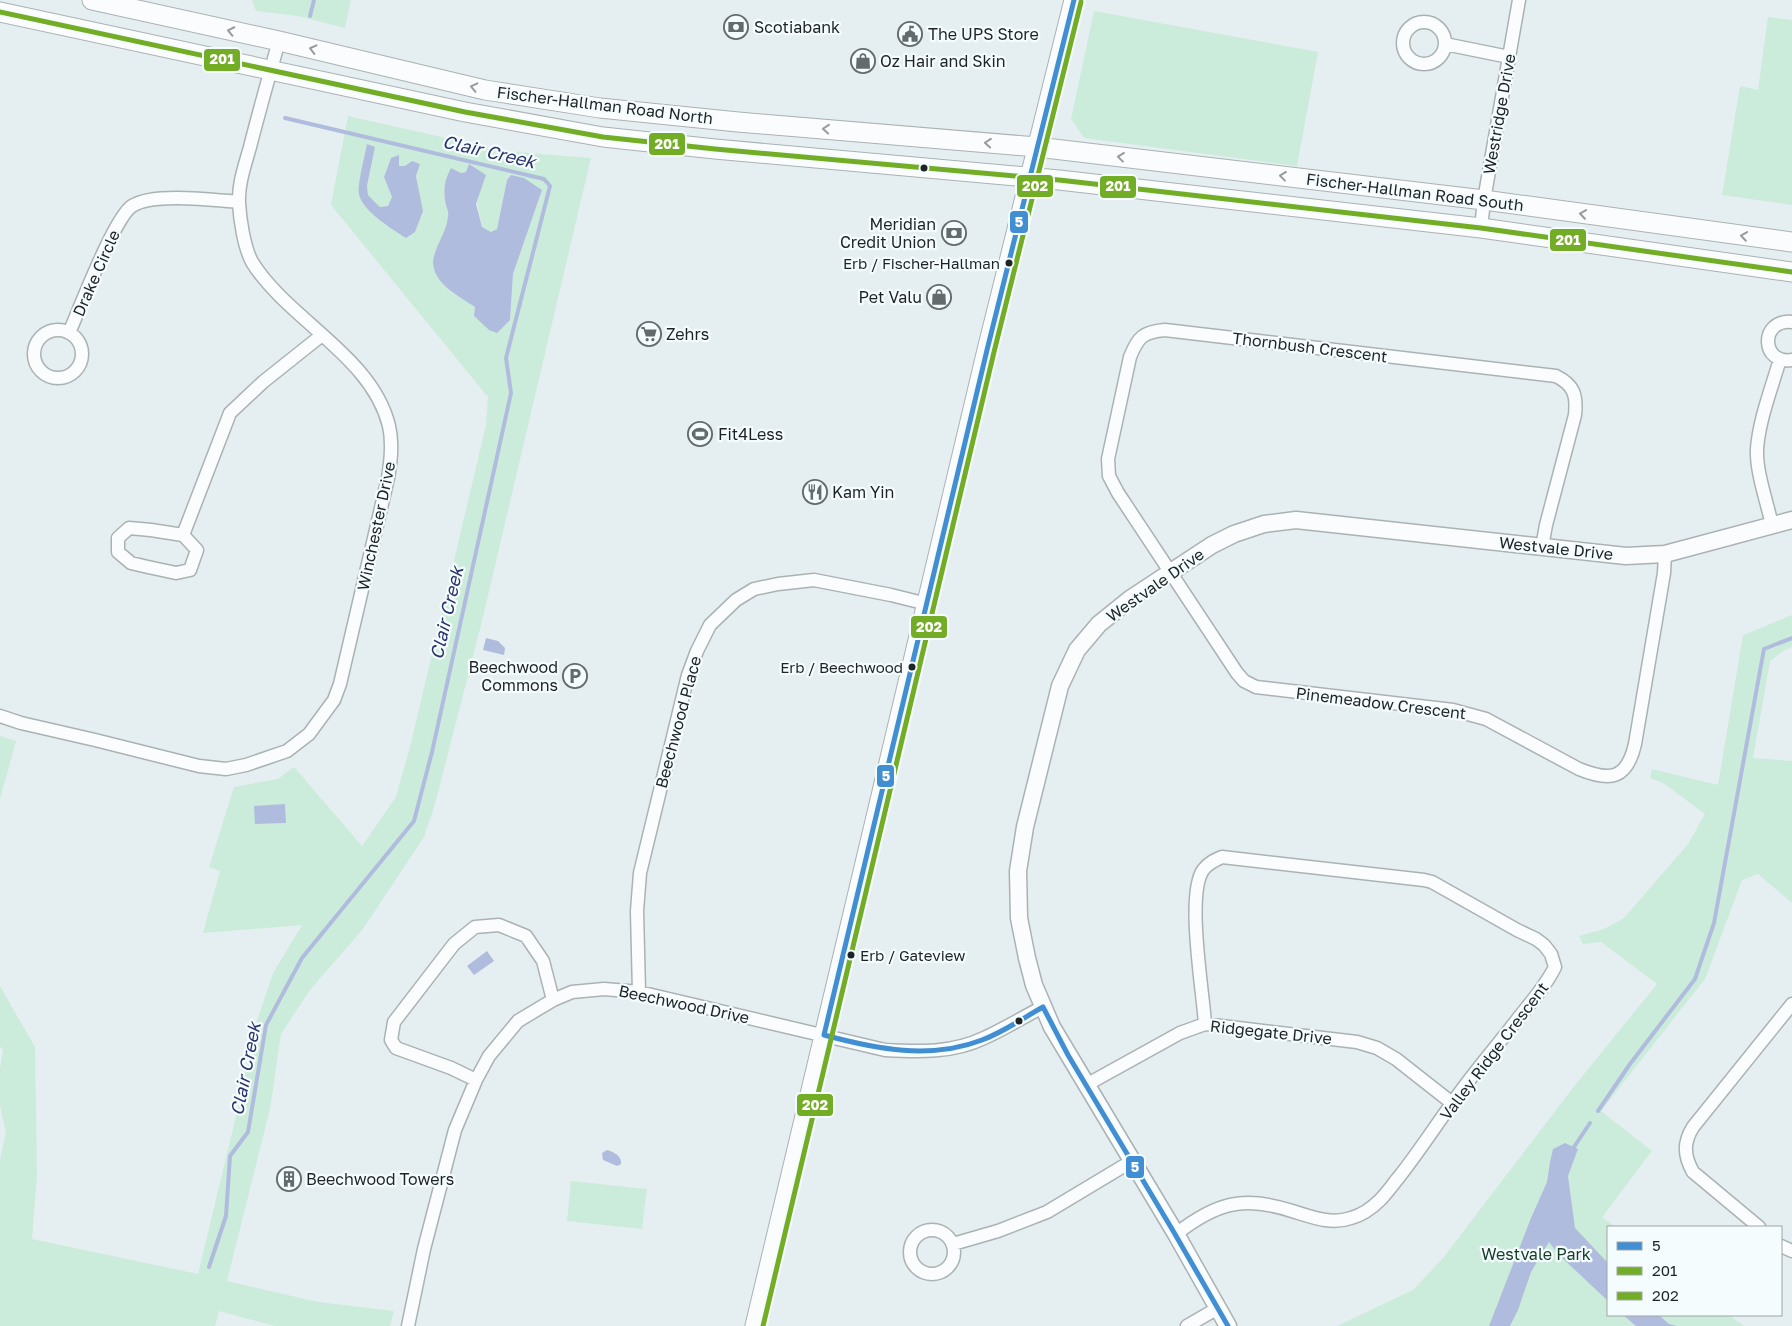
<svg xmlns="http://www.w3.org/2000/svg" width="1792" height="1326" font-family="'Golos Text',sans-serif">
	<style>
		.green { fill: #ccecdb; fill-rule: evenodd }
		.water { fill: #b0bcdd }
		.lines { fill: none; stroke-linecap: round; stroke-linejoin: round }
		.stream { stroke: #b0bcdd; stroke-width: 4 }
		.minor-casing { stroke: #abb2b4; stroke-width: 15 }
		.tertiary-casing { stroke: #abb2b4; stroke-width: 19 }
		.secondary-casing { stroke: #abb2b4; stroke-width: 21 }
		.minor { stroke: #fbfcfd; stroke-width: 12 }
		.tertiary { stroke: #fbfcfd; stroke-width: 16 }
		.secondary { stroke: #fbfcfd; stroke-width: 19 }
		.bus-1-casing { stroke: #f5fcfe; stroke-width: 9 }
		.bus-2-casing { stroke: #f5fcfe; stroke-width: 9 }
		.bus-3-casing { stroke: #f5fcfe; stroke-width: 9 }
		.bus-1 { stroke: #418ed3; stroke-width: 5 }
		.bus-2 { stroke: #72ad25; stroke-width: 5 }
		.bus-3 { stroke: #72ad25; stroke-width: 5 }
		.oneway { stroke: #989b9c }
		.bus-dot { fill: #1e2426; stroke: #f5fcfe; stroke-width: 2 }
		.labels { text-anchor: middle; stroke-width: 4.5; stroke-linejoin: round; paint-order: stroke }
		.bus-label { font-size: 15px; fill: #1e2426; stroke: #f5fcfe; text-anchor: end }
		.poi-label { font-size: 16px; fill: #1e2426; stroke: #f5fcfe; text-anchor: start }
		.street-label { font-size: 16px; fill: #1e2426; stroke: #f5fcfe }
		.park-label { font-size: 16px; fill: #143c27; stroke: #f5fcfe }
		.water-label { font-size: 18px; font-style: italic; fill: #2a336c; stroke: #f5fcfe }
		.line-badge { stroke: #f5fcfe; stroke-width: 2 }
		.badge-label { font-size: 14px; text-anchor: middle; font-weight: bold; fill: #fff }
	</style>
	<rect width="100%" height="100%" fill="#e5eef0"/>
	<path class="green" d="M 252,0 L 351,0 L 345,28 L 298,16 L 256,11 Z
		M 1094,11 L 1318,52 L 1297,166 L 1084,138 L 1071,119 Z
		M 1768,17 L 1792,20 L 1792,205 L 1722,195 L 1740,86 L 1758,90 Z
		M 348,116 L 504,151 L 591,158 L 482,621 L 435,804 L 424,837 L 363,929 L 310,990 L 281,1034 L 270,1109 L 227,1281 L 318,1302 L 394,1311 L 390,1326 L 275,1326 L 219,1311 L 215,1326 L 0,1326 L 0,1160 L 6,1132 L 0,1106 L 0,1068 L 3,1051 L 0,1046 L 0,986 L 35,1047 L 37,1174 L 32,1239 L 198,1274 L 239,1104 L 256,1024 L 273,973 L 302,925 L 203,933 L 220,871 L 209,867 L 234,787 L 278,779 L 294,767 L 362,846 L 396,797 L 411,743 L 486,425 L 488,397 L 331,205 ZM 367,144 L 375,147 L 367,186 L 368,195 L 380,207 L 388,206 L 392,197 L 384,177 L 391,158 L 399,166 L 405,166 L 412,161 L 420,164 L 416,176 L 423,211 L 364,205 ZM 469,164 L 482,227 L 492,232 L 497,229 L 507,180 L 542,190 L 513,274 L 510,320 L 489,330 L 474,316 L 475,307 L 445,286 L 434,255 L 444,234 L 449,215 L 444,193 L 461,173 L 467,172 Z
		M 1792,615 L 1792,647 L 1783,651 L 1770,661 L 1753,758 L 1792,761 L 1792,903 L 1758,874 L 1742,880 L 1705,979 L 1601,1111 L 1652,1151 L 1602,1217 L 1615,1227 L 1608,1227 L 1608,1315 L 1729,1315 L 1744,1326 L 1337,1326 L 1413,1290 L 1443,1258 L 1572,1089 L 1657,984 L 1601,942 L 1583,944 L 1579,936 L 1604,929 L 1624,918 L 1688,844 L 1705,814 L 1663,783 L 1650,778 L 1652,769 L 1718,785 L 1743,635 Z
		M 0,736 L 16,741 L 0,799 Z
		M 571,1181 L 647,1189 L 642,1229 L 567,1221 Z"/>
	<path class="water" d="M 367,144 L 375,147 L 367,186 L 368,195 L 380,207 L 388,206 L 392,197 L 384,177 L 391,158 L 399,155 L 399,166 L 405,166 L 412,161 L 420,164 L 416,176 L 423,211 L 415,232 L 406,238 C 392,229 362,211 359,194 C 357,186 365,154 367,144 Z
		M 469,164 L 486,175 L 476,204 L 482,227 L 491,232 L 497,229 L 507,180 L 511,175 L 524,178 L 542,190 L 513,274 L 510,320 L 497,333 L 489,330 L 474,316 L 475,307 C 457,295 425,279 435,253 C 439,240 447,230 448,216 C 449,213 447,209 446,205 C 443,191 444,181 451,168 L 461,173 L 466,172 Z
		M 486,638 L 498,641 L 505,648 L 504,655 L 483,650 Z
		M 285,804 L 286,823 L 255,824 L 254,806 Z
		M 487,951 L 494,961 L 474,975 L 467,966 Z
		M 1565,1143 L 1578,1149 L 1568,1176 L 1575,1228 L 1608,1263 L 1608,1301 L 1559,1255 L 1549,1242 L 1531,1272 L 1518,1310 L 1510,1326 L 1489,1326 L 1531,1218 L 1547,1182 L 1550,1162 L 1553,1149 Z
		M 607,1150 C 614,1152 622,1156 621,1164 L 617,1166 L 603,1160 L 602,1153 Z
		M 1623,1315 L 1659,1315 L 1669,1324 L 1677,1326 L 1636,1326 Z"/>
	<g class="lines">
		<path class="stream" d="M 310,16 L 314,0
			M 1598,1111 L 1630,1064 L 1695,979 L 1714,923 L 1764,649 L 1792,638
			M 1572,1150 L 1590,1123
			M 209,1267 L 226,1216 L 230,1156 L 248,1132 L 266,1025 L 302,958 L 414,821 L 432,752 L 511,393 L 506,358 L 550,186 L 544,179 L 285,118"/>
		<defs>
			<path id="minor" d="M1403 43a21 21 0 1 1 42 0a21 21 0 1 1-42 0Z
				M 1445,44 L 1509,57
				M 1481,228 L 1484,200 L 1519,0
				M 1792,322 C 1759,319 1761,365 1792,360
				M34 354a24 24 0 1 1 48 0a24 24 0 1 1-48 0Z
				M 69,333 C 80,308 114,218 132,206 C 153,192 214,200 239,202
				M 1772,525 C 1767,502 1756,472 1757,449 C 1759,420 1772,387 1780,359
				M 129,528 L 151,530 L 183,535 L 197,550 L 190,570 L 176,573 L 148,567 L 131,563 L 118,552 L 118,538 Z
				M 183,535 L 230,413 L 263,382 L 322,335
				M 1542,547 L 1546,525 L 1575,415 C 1577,395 1574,385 1556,376 L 1165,330 C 1143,332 1138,337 1130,357 L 1108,459 L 1109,476 L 1118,493 L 1237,673 L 1244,681 L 1256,687 L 1453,710 L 1486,719 L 1579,769 C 1611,782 1627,779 1635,744 L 1664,573 L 1665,554
				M 0,716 L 21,723 L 95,740 L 199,766 L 226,769 L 246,765 L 287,751 L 309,734 L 334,700 L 340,684 L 388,478 C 391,460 393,443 389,426 C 372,356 288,320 252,262 C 244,247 240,220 239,203 C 238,184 245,165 250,147 C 259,112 269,76 279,41
				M 639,992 L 637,911 L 640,873 L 688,675 L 697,651 L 710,625 L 736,600 L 754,589 L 778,584 L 814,580 L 891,595 L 927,604
				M 476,1080 L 451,1068 L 396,1048 L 391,1040 L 394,1022 L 454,944 L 475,927 L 499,925 L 526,936 L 543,961 L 553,1000
				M 1086,1085 L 1180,1033 L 1205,1024 L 1357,1042 L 1377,1048 L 1396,1059 L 1452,1103
				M 1759,1227 L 1693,1172 C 1684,1156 1683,1143 1693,1127 L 1792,1004
				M910 1252a22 22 0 1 1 44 0a22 22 0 1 1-44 0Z
				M 1176,1234 C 1216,1203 1243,1195 1292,1211 C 1312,1217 1331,1225 1351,1218 C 1362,1215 1372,1208 1380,1200 C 1387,1193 1393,1184 1399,1177 C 1421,1149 1440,1119 1461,1091 C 1480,1065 1501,1041 1520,1016 C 1533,1000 1546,985 1555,967 L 1551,954 L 1544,945 L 1536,939 L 1517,930 L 1432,882 L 1424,880 L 1222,857 C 1215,860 1208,863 1203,870 C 1186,895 1203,991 1205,1024
				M 953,1244 L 998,1231 L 1047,1212 L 1132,1161
				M 1781,1246 L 1792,1251
				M 408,1326 L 424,1249 L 455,1130 L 476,1080 L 489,1056 L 518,1021 L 553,1000 L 572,992 L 604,989 L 639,992 L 885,1050 C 919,1052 953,1053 984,1038 C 1004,1029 1023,1017 1043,1007
				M 1187,1326 L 1218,1308"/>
			<path id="tertiary" d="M 1228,1326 L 1176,1234 L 1052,1027 L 1034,985 L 1027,958 L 1019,918 L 1018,871 L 1025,827 L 1060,686 L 1077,650 L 1099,624 L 1130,599 L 1212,545 L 1234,534 L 1264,524 L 1296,520 L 1626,556 L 1665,554 L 1792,520"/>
			<path id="secondary" d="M 92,0 L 279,41 L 485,90 L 600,108 L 738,122 L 1037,147 L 1484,200 L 1792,242
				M 0,12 L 465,112 L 603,137 L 715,149 L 1059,180 L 1481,228 L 1792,272
				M 755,1326 L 987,350 L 1074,0"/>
		</defs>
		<use href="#minor" class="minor-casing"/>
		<use href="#tertiary" class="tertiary-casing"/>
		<use href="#secondary" class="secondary-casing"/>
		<use href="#minor" class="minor"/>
		<use href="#tertiary" class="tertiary"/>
		<use href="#secondary" class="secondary"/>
		<defs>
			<path id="bus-1" d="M 1043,1007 L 1068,1055 L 1172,1229 L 1228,1326
				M 824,1035 L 987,350 L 1074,0
				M 824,1035 C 876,1049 930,1060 982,1040 C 1004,1032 1023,1018 1043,1007"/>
			<path id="bus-2" d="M 0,12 L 465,112 L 603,137 L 715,149 L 1059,180 L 1481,228 L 1792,272"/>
			<path id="bus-3" d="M 763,1326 L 994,352 L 1081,2"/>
		</defs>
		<use href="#bus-1" class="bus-1-casing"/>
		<use href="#bus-2" class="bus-2-casing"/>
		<use href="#bus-3" class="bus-3-casing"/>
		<use href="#bus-1" class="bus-1"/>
		<use href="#bus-2" class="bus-2"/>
		<use href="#bus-3" class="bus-3"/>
	</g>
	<defs><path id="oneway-chevron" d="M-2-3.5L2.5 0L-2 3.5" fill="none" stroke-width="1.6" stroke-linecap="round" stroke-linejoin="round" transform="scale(1.25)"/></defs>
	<g class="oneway">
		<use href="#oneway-chevron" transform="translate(231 31) rotate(-168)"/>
		<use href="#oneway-chevron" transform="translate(313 49) rotate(-166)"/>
		<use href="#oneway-chevron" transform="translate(474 87) rotate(-167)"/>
		<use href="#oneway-chevron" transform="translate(826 129) rotate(-175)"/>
		<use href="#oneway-chevron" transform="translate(988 143) rotate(-175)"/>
		<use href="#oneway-chevron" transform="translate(1121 157) rotate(-173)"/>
		<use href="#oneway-chevron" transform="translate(1283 176) rotate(-173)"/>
		<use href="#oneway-chevron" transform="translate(1583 214) rotate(-172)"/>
		<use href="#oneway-chevron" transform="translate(1744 236) rotate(-172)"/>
	</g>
	<defs>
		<symbol id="bank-ring" viewBox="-11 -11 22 22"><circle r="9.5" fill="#f5fcfe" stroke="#646b6d" stroke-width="1.5"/><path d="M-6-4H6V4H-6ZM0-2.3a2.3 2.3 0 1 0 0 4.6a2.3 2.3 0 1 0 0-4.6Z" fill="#646b6d"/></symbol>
		<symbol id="civic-ring" viewBox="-11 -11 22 22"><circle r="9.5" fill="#f5fcfe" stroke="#646b6d" stroke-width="1.5"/><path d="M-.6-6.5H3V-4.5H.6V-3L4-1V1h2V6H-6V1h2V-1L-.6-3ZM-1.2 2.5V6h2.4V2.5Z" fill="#646b6d"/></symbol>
		<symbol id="shop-ring" viewBox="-11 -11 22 22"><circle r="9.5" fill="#f5fcfe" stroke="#646b6d" stroke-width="1.5"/><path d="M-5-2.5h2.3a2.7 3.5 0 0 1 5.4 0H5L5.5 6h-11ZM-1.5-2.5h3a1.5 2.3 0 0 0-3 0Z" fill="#646b6d"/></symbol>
		<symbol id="supermarket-ring" viewBox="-11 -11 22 22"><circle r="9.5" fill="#f5fcfe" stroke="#646b6d" stroke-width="1.5"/><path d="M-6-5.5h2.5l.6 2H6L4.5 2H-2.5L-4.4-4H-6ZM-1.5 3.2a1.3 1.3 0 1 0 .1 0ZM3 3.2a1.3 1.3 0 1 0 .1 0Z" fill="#646b6d"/></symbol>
		<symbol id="stadium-ring" viewBox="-11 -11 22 22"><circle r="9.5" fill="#f5fcfe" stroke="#646b6d" stroke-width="1.5"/><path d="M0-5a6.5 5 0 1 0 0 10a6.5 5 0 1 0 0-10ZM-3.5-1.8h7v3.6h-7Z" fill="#646b6d"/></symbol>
		<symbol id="restaurant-ring" viewBox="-11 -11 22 22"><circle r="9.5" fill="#f5fcfe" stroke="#646b6d" stroke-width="1.5"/><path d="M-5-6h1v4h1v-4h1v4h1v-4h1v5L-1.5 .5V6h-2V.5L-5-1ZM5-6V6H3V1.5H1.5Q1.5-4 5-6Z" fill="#646b6d"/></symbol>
		<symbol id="parking-ring" viewBox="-11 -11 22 22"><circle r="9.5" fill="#f5fcfe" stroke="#646b6d" stroke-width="1.5"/><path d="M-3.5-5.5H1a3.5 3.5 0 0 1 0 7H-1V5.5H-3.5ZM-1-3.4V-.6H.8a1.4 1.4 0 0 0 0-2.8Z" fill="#646b6d"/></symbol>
		<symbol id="building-ring" viewBox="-11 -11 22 22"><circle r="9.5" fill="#f5fcfe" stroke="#646b6d" stroke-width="1.5"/><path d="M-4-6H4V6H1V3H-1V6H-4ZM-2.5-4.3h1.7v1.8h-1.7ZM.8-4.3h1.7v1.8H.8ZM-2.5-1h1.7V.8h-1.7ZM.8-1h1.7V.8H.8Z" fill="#646b6d"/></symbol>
	</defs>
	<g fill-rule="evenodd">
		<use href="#bank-ring" x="722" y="13" width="28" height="28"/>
		<use href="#civic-ring" x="896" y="20" width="28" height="28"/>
		<use href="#shop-ring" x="849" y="47" width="28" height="28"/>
		<use href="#bank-ring" x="940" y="219" width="28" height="28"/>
		<use href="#shop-ring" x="925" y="283" width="28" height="28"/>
		<use href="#supermarket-ring" x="635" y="320" width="28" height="28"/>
		<use href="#stadium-ring" x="686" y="420" width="28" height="28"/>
		<use href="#restaurant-ring" x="801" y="478" width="28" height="28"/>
		<use href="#parking-ring" x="561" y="662" width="28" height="28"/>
		<use href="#building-ring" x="275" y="1165" width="28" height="28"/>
	</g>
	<g class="bus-dot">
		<circle cx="924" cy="168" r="4.5"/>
		<circle cx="1009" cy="263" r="4.5"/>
		<circle cx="912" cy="667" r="4.5"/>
		<circle cx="851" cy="955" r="4.5"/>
		<circle cx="1019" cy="1021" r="4.5"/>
	</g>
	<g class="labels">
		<g class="bus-label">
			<text x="1000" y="269">Erb / Fischer-Hallman</text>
			<text x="903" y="673">Erb / Beechwood</text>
			<text x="860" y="961" text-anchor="start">Erb / Gateview</text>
		</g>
		<g class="poi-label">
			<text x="754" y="33">Scotiabank</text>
			<text x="928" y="40">The UPS Store</text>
			<text x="880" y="67">Oz Hair and Skin</text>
			<text x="936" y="230" text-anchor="end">Meridian<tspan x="936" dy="18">Credit Union</tspan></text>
			<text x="922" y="303" text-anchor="end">Pet Valu</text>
			<text x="666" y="340">Zehrs</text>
			<text x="718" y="440">Fit4Less</text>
			<text x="832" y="498">Kam Yin</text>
			<text x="558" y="673" text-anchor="end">Beechwood<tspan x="558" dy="18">Commons</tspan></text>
			<text x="306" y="1185">Beechwood Towers</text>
		</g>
		<g class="street-label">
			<text transform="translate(605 105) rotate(7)" y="6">Fischer-Hallman Road North</text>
			<text transform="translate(1499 114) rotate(-80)" y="6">Westridge Drive</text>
			<text transform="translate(1415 192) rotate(7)" y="6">Fischer-Hallman Road South</text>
			<text transform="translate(96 273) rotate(-66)" y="6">Drake Circle</text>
			<text transform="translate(1310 347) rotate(7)" y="6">Thornbush Crescent</text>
			<text transform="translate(376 526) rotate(-78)" y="6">Winchester Drive</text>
			<text transform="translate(1556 548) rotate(6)" y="6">Westvale Drive</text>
			<text transform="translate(1155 585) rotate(-35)" y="6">Westvale Drive</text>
			<text transform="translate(1381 703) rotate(7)" y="6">Pinemeadow Crescent</text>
			<text transform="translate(678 722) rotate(-75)" y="6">Beechwood Place</text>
			<text transform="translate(684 1004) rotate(12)" y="6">Beechwood Drive</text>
			<text transform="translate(1271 1032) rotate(6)" y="6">Ridgegate Drive</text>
			<text transform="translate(1494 1051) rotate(-53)" y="6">Valley Ridge Crescent</text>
		</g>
		<g class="park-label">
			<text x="1536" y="1260">Westvale Park</text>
		</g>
		<g class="water-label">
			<text transform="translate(489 152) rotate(13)" y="6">Clair Creek</text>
			<text transform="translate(447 613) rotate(-77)" y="6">Clair Creek</text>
			<text transform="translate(246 1069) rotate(-79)" y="6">Clair Creek</text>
		</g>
	</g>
	<g class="line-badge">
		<rect x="203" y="48" width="38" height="24" rx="5" fill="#72ad25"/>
		<rect x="648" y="132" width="38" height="24" rx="5" fill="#72ad25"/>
		<rect x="1016" y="174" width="38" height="24" rx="5" fill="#72ad25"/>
		<rect x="1099" y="175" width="38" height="24" rx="5" fill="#72ad25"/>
		<rect x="1009" y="210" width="20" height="24" rx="5" fill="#418ed3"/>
		<rect x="1549" y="228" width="38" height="24" rx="5" fill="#72ad25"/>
		<rect x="910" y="615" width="38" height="24" rx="5" fill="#72ad25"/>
		<rect x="876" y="764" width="19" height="24" rx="5" fill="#418ed3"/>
		<rect x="796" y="1093" width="38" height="24" rx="5" fill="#72ad25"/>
		<rect x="1125" y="1155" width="20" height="24" rx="5" fill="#418ed3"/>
	</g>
	<g class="badge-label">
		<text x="222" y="64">201</text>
		<text x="667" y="149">201</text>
		<text x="1035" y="191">202</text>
		<text x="1118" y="191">201</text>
		<text x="1019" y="227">5</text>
		<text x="1568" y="245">201</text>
		<text x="929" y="632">202</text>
		<text x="886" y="781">5</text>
		<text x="815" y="1110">202</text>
		<text x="1135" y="1172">5</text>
	</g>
	<rect x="1607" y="1226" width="175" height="90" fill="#f5fcfe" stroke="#9fa6a8"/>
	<rect x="1617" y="1242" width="25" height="8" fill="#418ed3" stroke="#9fa6a8"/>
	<text x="1652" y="1251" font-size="15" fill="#1e2426">5</text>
	<rect x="1617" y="1267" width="25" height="8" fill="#72ad25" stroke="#9fa6a8"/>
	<text x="1652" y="1276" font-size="15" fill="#1e2426">201</text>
	<rect x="1617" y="1292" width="25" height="8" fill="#72ad25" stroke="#9fa6a8"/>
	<text x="1652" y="1301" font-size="15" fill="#1e2426">202</text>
</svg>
